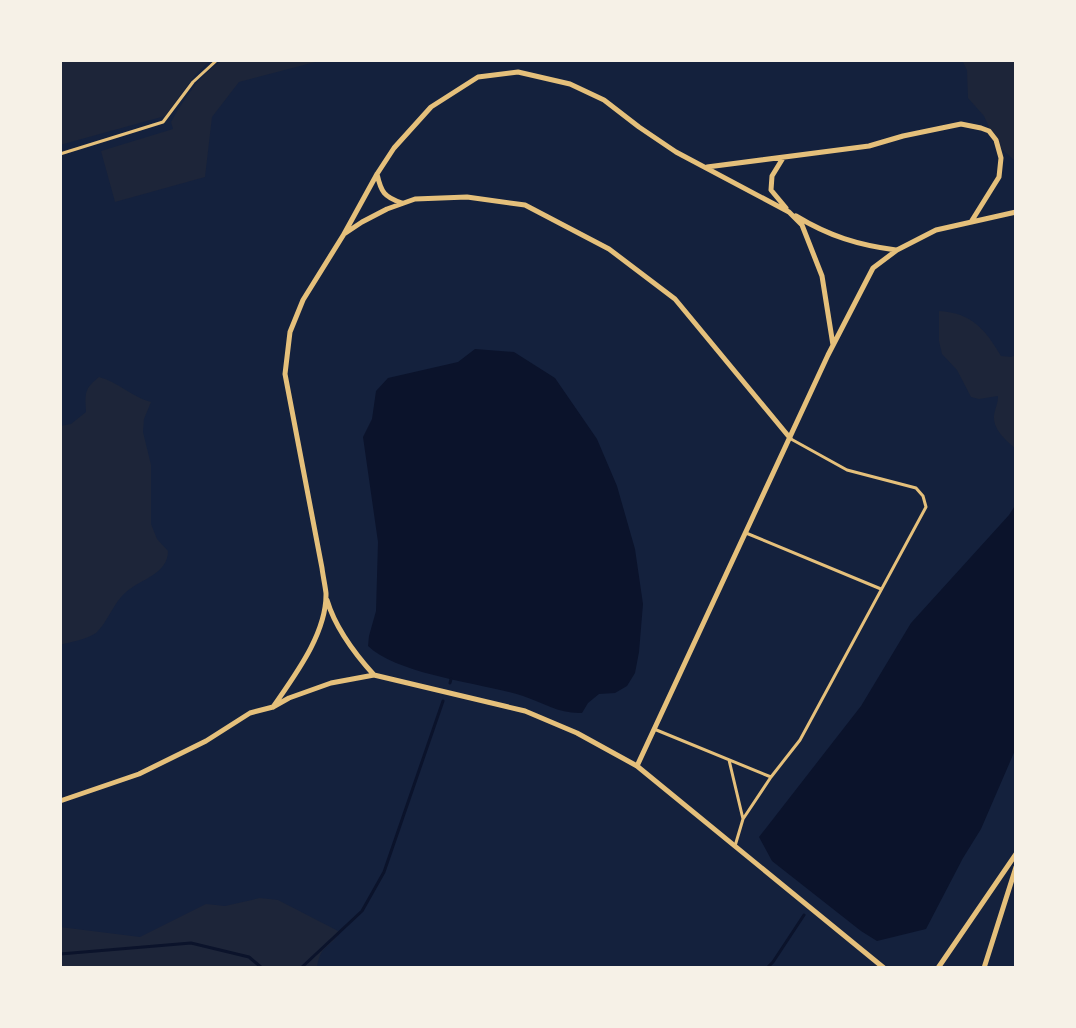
<svg xmlns="http://www.w3.org/2000/svg" width="1076" height="1028" font-family="Figtree,sans-serif">
	<style>
		.green { fill: #1d2539 }
		.water { fill: #0b132b }
		.lines { fill: none; stroke-linecap: round; stroke-linejoin: round }
		.stream { stroke: #0b132b; stroke-width: 3 }
		.service { stroke: #e5c07b; stroke-width: 3 }
		.minor { stroke: #e5c07b; stroke-width: 5 }
	</style>
	<rect width="100%" height="100%" fill="#14213d"/>
	<path class="green" d="M 60,60 L 210,60 L 196,74 L 165,116 L 60,145 Z
		M 223,60 L 323,60 L 239,82 L 212,117 L 205,177 L 115,202 L 101,151 L 173,129 L 171,122 C 185,98 199,75 223,60 Z
		M 962,60 L 1016,60 L 1016,159 L 1014,160 L 997,145 L 984,116 L 968,98 L 967,70 Z
		M 939,311 C 972,313 985,329 1001,356 L 1011,357 L 1016,355 L 1016,449 C 1007,441 993,430 994,416 C 995,408 998,404 998,396 L 979,399 L 971,397 L 957,370 L 942,354 L 939,341 Z
		M 99,377 C 118,382 132,397 151,402 L 144,419 L 143,432 L 151,465 L 151,524 L 157,539 L 168,551 C 168,574 141,579 126,592 C 113,603 108,622 96,633 C 88,639 70,642 60,645 L 60,426 L 71,424 L 86,412 C 85,393 84,389 99,377 Z
		M 260,898 L 278,900 L 340,932 C 330,949 320,944 317,968 L 197,968 L 194,966 L 190,968 L 60,968 L 60,927 L 140,937 L 206,904 L 225,906 Z"/>
	<path class="water" d="M 475,349 L 514,352 L 555,378 L 597,439 L 617,486 L 635,549 L 643,604 L 639,652 L 635,673 L 627,686 L 615,693 L 599,694 L 588,703 L 582,713 C 559,714 544,703 523,696 C 482,683 398,675 368,646 L 369,636 L 376,611 L 378,542 L 363,437 L 372,419 L 376,391 L 388,378 L 458,362 Z
		M 1016,504 L 1016,748 L 981,829 L 963,858 L 926,929 L 877,941 L 861,931 L 772,861 L 759,837 L 861,706 L 911,623 L 1009,515 Z"/>
	<g class="lines">
		<path class="stream" d="M 450,683 L 451,679
			M 60,954 L 191,943 L 249,957 L 262,968
			M 301,968 L 362,911 L 384,872 L 443,701
			M 767,968 L 773,962 L 804,915"/>
		<path class="service" d="M 60,154 L 163,122 L 193,82 L 217,60
			M 746,533 L 881,589
			M 654,729 L 771,777
			M 729,760 L 743,819
			M 735,846 L 743,819 L 771,777 L 800,740 L 926,507 L 923,496 L 916,488 L 847,470 L 791,439"/>
		<path class="minor" d="M 783,158 L 772,176 L 771,190 L 786,208
			M 707,167 L 869,146 L 903,136 L 961,124 L 981,128 L 989,131 L 996,140 L 1001,158 L 999,177 L 971,222
			M 377,174 C 381,192 384,197 402,203
			M 796,216 C 829,236 858,245 896,250
			M 344,234 L 377,174 L 394,148 L 431,107 L 478,77 L 518,72 L 570,84 L 604,100 L 639,127 L 676,152 L 789,212 L 802,225 L 822,276 L 833,345
			M 327,600 C 335,627 355,654 374,675
			M 273,707 C 295,675 327,633 326,593 C 325,585 323,576 322,568 L 285,374 L 290,332 L 303,300 L 344,234 L 362,222 L 387,209 L 415,199 L 467,197 L 525,205 L 609,249 L 675,299 L 790,438
			M 637,766 L 828,355 L 873,268 L 897,250 L 936,230 L 1016,212
			M 60,801 L 139,774 L 206,741 L 250,713 L 273,707 L 289,698 L 331,683 L 374,675 L 525,711 L 577,733 L 637,766 L 884,968
			M 938,968 L 1016,854
			M 984,968 L 1016,867"/>
	</g>
	<rect width="1076" height="1028" fill="none" stroke="#f6f1e7" stroke-width="124"/>
</svg>
